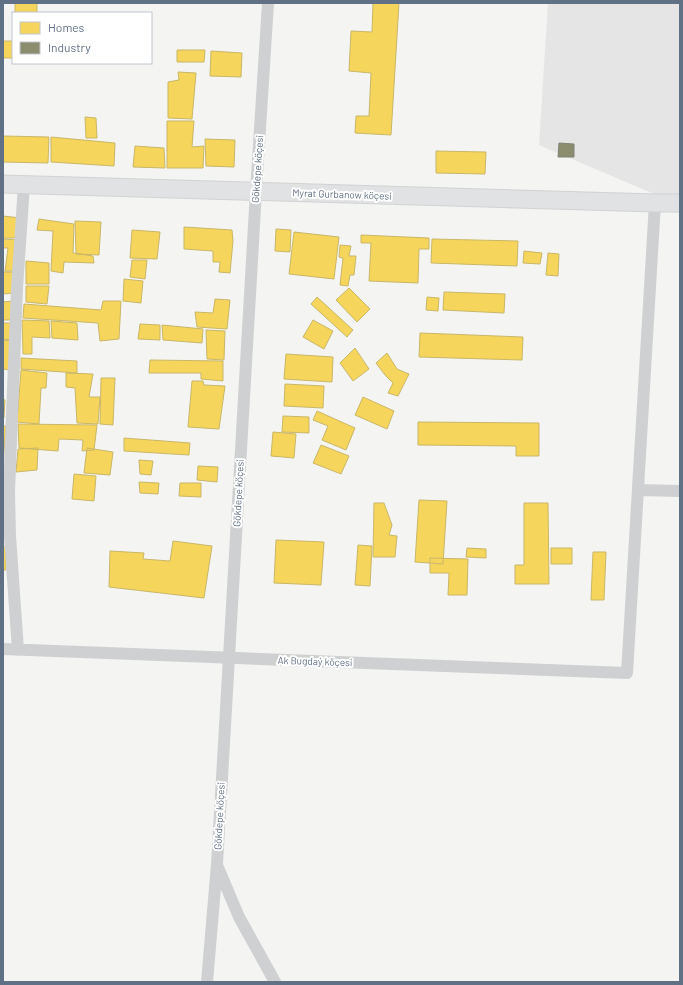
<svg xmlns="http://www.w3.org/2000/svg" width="683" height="985" font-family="Barlow,sans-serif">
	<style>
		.built { fill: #e4e5e4 }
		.homes { fill: #f6d55c; stroke: #c9b768 }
		.industry { fill: #8c8c6e; stroke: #7f8475 }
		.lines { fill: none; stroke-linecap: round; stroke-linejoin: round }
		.secondary-casing { stroke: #d0d2d3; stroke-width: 19 }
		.street { stroke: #cfd0d1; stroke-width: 12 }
		.secondary { stroke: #e1e2e3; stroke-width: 17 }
		.labels { text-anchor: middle; stroke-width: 4; stroke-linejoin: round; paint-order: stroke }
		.street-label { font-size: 10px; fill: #617185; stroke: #fff }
	</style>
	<rect width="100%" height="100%" fill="#f4f4f2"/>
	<path class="built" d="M 548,3 L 680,3 L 680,205 L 539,145 Z"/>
	<path class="homes" d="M 15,3 L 37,3 L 37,13 L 15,13 Z
		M 373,3 L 399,3 L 391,135 L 355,133 L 356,116 L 369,116 L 371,73 L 349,71 L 351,31 L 372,32 Z
		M 3,41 L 13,41 L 13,58 L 3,58 Z
		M 177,50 L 205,50 L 204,62 L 177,62 Z
		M 211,51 L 242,53 L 241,77 L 210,76 Z
		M 178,72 L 196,73 L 192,119 L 168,118 L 168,82 L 179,80 Z
		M 85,117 L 96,118 L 97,138 L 86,138 Z
		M 167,121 L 194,121 L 192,147 L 204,146 L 203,168 L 167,168 Z
		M 3,136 L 49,137 L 48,163 L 3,162 Z
		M 51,137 L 115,143 L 114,166 L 51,162 Z
		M 205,139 L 235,140 L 234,167 L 206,166 Z
		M 135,146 L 164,148 L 165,168 L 133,167 Z
		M 436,151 L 486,152 L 485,174 L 436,173 Z
		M 3,216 L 21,218 L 19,238 L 3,238 Z
		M 39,219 L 74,224 L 73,253 L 93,256 L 94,263 L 64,262 L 63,273 L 51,271 L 53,231 L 37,230 Z
		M 75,221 L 101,222 L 99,255 L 76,254 Z
		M 184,227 L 232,230 L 233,241 L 230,273 L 219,272 L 220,262 L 213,262 L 213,251 L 184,249 Z
		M 276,229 L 291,230 L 290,252 L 275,251 Z
		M 132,230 L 160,232 L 157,259 L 130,258 Z
		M 294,232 L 339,237 L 334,279 L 289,274 Z
		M 361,235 L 429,238 L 429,249 L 419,249 L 418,283 L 369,281 L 371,243 L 361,243 Z
		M 3,239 L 18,240 L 16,271 L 5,271 L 8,248 L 3,248 Z
		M 432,239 L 518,241 L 517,266 L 431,263 Z
		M 340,245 L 351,246 L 349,256 L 356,256 L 354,275 L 350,275 L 348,286 L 340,285 L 343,258 L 339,257 Z
		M 524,251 L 542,253 L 540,264 L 523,263 Z
		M 548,253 L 559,254 L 558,276 L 546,275 Z
		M 132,260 L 147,260 L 145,279 L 130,277 Z
		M 26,261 L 49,263 L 49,284 L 26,284 Z
		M 3,272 L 15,272 L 14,293 L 3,294 Z
		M 124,279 L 143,281 L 141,303 L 123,301 Z
		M 26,286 L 49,286 L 47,304 L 26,302 Z
		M 349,288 L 370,309 L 357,322 L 336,300 Z
		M 444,292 L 505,294 L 504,313 L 443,310 Z
		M 317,297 L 353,330 L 347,337 L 311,304 Z
		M 427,297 L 439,298 L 438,311 L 426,310 Z
		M 215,299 L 230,300 L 227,329 L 197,327 L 195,312 L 213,313 Z
		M 13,301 L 12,320 L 3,320 L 3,302 Z
		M 103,301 L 121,301 L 119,339 L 100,341 L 98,323 L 23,318 L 24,304 L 101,310 Z
		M 22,320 L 49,321 L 50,338 L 32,337 L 32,354 L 23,354 Z
		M 313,320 L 333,331 L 324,349 L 303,337 Z
		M 51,321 L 77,323 L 78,340 L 52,338 Z
		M 3,323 L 13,323 L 12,340 L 3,339 Z
		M 140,324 L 160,325 L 160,340 L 138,339 Z
		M 162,325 L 203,329 L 202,343 L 163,340 Z
		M 206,330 L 225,331 L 224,360 L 207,359 Z
		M 420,333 L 523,337 L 522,360 L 419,357 Z
		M 3,340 L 11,341 L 9,370 L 3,369 Z
		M 355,348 L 369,369 L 353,381 L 340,363 Z
		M 387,353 L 397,369 L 409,374 L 398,396 L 388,393 L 393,383 L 385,375 L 376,363 Z
		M 286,354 L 333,357 L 332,382 L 284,379 Z
		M 21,358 L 77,361 L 77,373 L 21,369 Z
		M 150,360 L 223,361 L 223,381 L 201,379 L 201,373 L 149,373 Z
		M 21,370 L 47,373 L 46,388 L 41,388 L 39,424 L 17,422 Z
		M 66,373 L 93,374 L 89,397 L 100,397 L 98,424 L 77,423 L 75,388 L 66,387 Z
		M 101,378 L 115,378 L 113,425 L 100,424 Z
		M 192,381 L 203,381 L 204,385 L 225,386 L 219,429 L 188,427 Z
		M 285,384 L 324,386 L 323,408 L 284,406 Z
		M 363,397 L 394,411 L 387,429 L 355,415 Z
		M 3,399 L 5,400 L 4,418 L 3,417 Z
		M 317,411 L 355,428 L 346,450 L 322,440 L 328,426 L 313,420 Z
		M 283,416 L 309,417 L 309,433 L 282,432 Z
		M 418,422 L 539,423 L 539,456 L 516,456 L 516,446 L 418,445 Z
		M 18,424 L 97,425 L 94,450 L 82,451 L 83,440 L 59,439 L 58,451 L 19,448 Z
		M 3,426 L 6,426 L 3,465 Z
		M 273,432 L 296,434 L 294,458 L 271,456 Z
		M 124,438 L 190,443 L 189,455 L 124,451 Z
		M 321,445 L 349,456 L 341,474 L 313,463 Z
		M 38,448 L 37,470 L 16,472 L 18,449 Z
		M 87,448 L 113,452 L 110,475 L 84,473 Z
		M 139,460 L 153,461 L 151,475 L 140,474 Z
		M 198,466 L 218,467 L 217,482 L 197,480 Z
		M 74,474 L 96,476 L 94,501 L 72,499 Z
		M 139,482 L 159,483 L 158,494 L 140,493 Z
		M 180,483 L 201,483 L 201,497 L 179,496 Z
		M 419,500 L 447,501 L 443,564 L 415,562 Z
		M 374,503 L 384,503 L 392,525 L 389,535 L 397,536 L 395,557 L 373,557 Z
		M 524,503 L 548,503 L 549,584 L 515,584 L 515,565 L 524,565 Z
		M 276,540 L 324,542 L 321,585 L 274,583 Z
		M 173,541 L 212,546 L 204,598 L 109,587 L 110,551 L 144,553 L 143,559 L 170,561 Z
		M 358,545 L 372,546 L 370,586 L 355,585 Z
		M 3,547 L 6,547 L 6,570 L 3,570 Z
		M 467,548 L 486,549 L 486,558 L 466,557 Z
		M 551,548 L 572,548 L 572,564 L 551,564 Z
		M 593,552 L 606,552 L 604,600 L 591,600 Z
		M 430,558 L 468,559 L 467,595 L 448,595 L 449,573 L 430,573 Z"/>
	<path class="industry" d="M 559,143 L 574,144 L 574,157 L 558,157 Z"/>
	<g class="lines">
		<defs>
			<path id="secondary" d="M 3,184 L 655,203 L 680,203"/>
		</defs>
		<use href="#secondary" class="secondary-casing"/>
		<path class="street" d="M 638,490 L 680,491
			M 3,649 L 627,673 L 655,203
			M 18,650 L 10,536 L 9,492 L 17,288 L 24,185
			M 217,865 L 239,917 L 275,982
			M 207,982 L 217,864 L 256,191 L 268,3"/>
		<use href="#secondary" class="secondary"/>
	</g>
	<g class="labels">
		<g class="street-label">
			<text transform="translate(257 169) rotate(-86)" y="4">Gökdepe köçesi</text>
			<text transform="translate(342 194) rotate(2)" y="4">Myrat Gurbanow köçesi</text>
			<text transform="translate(238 493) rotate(-87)" y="4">Gökdepe köçesi</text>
			<text transform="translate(315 661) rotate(2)" y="4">Ak Bugdaý köçesi</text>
			<text transform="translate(219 816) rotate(-87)" y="4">Gökdepe köçesi</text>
		</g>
	</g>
	<rect width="683" height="985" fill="none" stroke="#617185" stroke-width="8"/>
	<rect x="12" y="12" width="140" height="52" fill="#ffffff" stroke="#c0c6ce"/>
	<rect x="20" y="22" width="20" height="12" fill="#f6d55c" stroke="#c0c6ce"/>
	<text x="48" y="32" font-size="12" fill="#617185">Homes</text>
	<rect x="20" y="42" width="20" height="12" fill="#8c8c6e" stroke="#c0c6ce"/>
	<text x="48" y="52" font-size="12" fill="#617185">Industry</text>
</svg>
